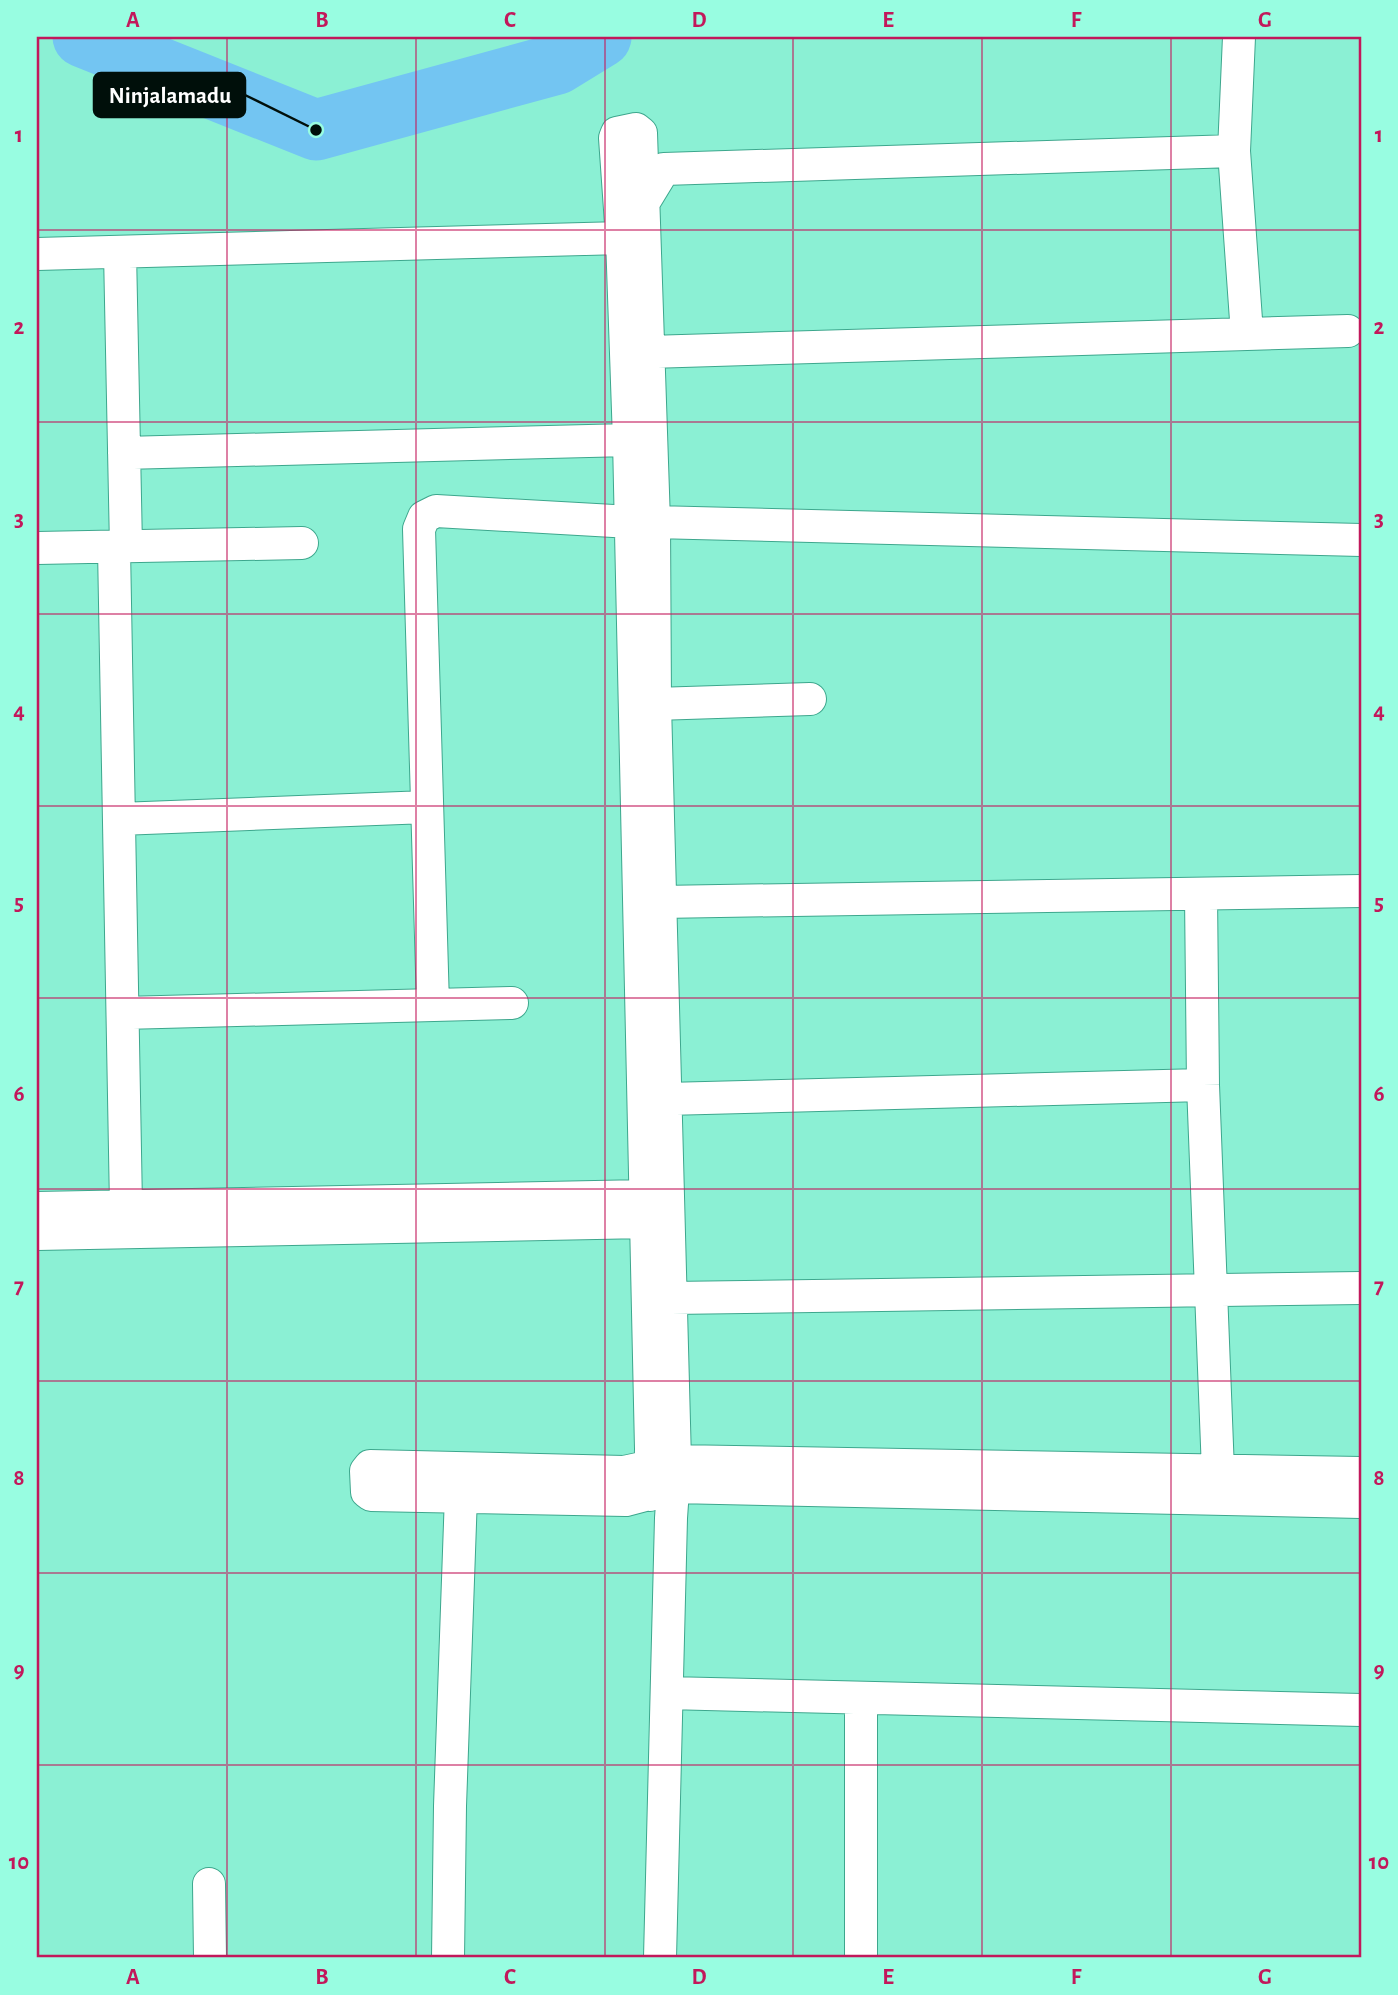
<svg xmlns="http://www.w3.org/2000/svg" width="1398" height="1995" font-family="'Alegreya Sans',sans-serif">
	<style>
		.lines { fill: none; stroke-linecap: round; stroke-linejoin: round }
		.river { stroke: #73c5f2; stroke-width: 61 }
		.minor-casing { stroke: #3da78d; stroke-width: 34 }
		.minor { stroke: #fff; stroke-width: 32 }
		.grid { fill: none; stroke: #c2185b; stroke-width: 2; stroke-opacity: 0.55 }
		.leader { fill: none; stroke: #000f0a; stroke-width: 2.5 }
		.callout-dot { fill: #000f0a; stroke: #98fde1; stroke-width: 2.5 }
		.callout { fill: #000f0a; stroke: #000f0a; stroke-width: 2.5 }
		.callout-label { font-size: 23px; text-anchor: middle; font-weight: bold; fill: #fff }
		.neatline { fill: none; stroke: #c2185b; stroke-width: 2.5 }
		.grid-label { font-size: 23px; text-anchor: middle; font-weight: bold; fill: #c2185b }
	</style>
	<rect width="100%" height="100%" fill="#8bf0d4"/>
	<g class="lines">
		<path class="river" d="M 83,37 L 316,130 L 557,64 L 601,37"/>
		<defs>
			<path id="minor" d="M 1239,37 L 1234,151 L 1247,334
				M 120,252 L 126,547
				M 37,254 L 622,238 L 664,169 L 1234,151
				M 649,352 L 1348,331
				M 124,453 L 629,440
				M 654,522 L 1361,540
				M 37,548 L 302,543
				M 114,548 L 126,1206
				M 655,704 L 810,699
				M 119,819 L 427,807
				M 1201,895 L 1203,1085 L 1218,1471
				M 660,902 L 1361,891
				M 433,1005 L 419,529 L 424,517 L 436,511 L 631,522
				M 123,1013 L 512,1003
				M 666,1099 L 1203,1085
				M 37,1208 L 645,1196
				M 37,1234 L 646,1222
				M 671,1298 L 1361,1288
				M 1361,1473 L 675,1461 L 624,1472 L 370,1466 L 366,1471 L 367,1492 L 371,1495 L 626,1500 L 675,1487 L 1361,1502
				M 650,1495 L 651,1449 L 629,440 L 622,238 L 615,138 L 617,133 L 636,129 L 641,133 L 654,522 L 655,704 L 675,1461 L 671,1518 L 660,1958
				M 667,1693 L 1361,1710
				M 861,1698 L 861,1958
				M 209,1884 L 210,1958
				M 448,1958 L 450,1806 L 461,1495"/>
		</defs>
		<use href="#minor" class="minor-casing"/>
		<use href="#minor" class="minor"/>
	</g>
	<path class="grid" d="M 227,37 L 227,1958M 416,37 L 416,1958M 605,37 L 605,1958M 793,37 L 793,1958M 982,37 L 982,1958M 1171,37 L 1171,1958M 37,230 L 1361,230M 37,422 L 1361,422M 37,614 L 1361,614M 37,806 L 1361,806M 37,998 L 1361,998M 37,1189 L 1361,1189M 37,1381 L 1361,1381M 37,1573 L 1361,1573M 37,1765 L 1361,1765"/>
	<path class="leader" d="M316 130L245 95"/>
	<circle class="callout-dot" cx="316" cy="130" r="7"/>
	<rect class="callout" x="94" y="73" width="151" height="44" rx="7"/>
	<g class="callout-label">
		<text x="170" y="103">Ninjalamadu</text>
	</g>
	<rect width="1398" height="1995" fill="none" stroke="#98fde1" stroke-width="77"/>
	<rect x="38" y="38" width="1322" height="1918" class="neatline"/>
	<g class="grid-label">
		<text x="133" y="27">A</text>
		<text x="322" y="27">B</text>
		<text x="510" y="27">C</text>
		<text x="699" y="27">D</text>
		<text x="888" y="27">E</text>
		<text x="1076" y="27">F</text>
		<text x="1265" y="27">G</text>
		<text x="19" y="142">1</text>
		<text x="1379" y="142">1</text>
		<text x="19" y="334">2</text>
		<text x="1379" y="334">2</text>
		<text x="19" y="526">3</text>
		<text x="1379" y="526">3</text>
		<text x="19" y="718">4</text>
		<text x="1379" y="718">4</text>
		<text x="19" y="910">5</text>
		<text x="1379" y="910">5</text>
		<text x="19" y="1101">6</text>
		<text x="1379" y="1101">6</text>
		<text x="19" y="1293">7</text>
		<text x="1379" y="1293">7</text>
		<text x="19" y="1485">8</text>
		<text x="1379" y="1485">8</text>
		<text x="19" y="1677">9</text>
		<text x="1379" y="1677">9</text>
		<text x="19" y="1869">10</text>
		<text x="1379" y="1869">10</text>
		<text x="133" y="1984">A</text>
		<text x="322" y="1984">B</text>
		<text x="510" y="1984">C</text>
		<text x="699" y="1984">D</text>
		<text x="888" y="1984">E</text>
		<text x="1076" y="1984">F</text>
		<text x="1265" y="1984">G</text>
	</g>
</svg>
